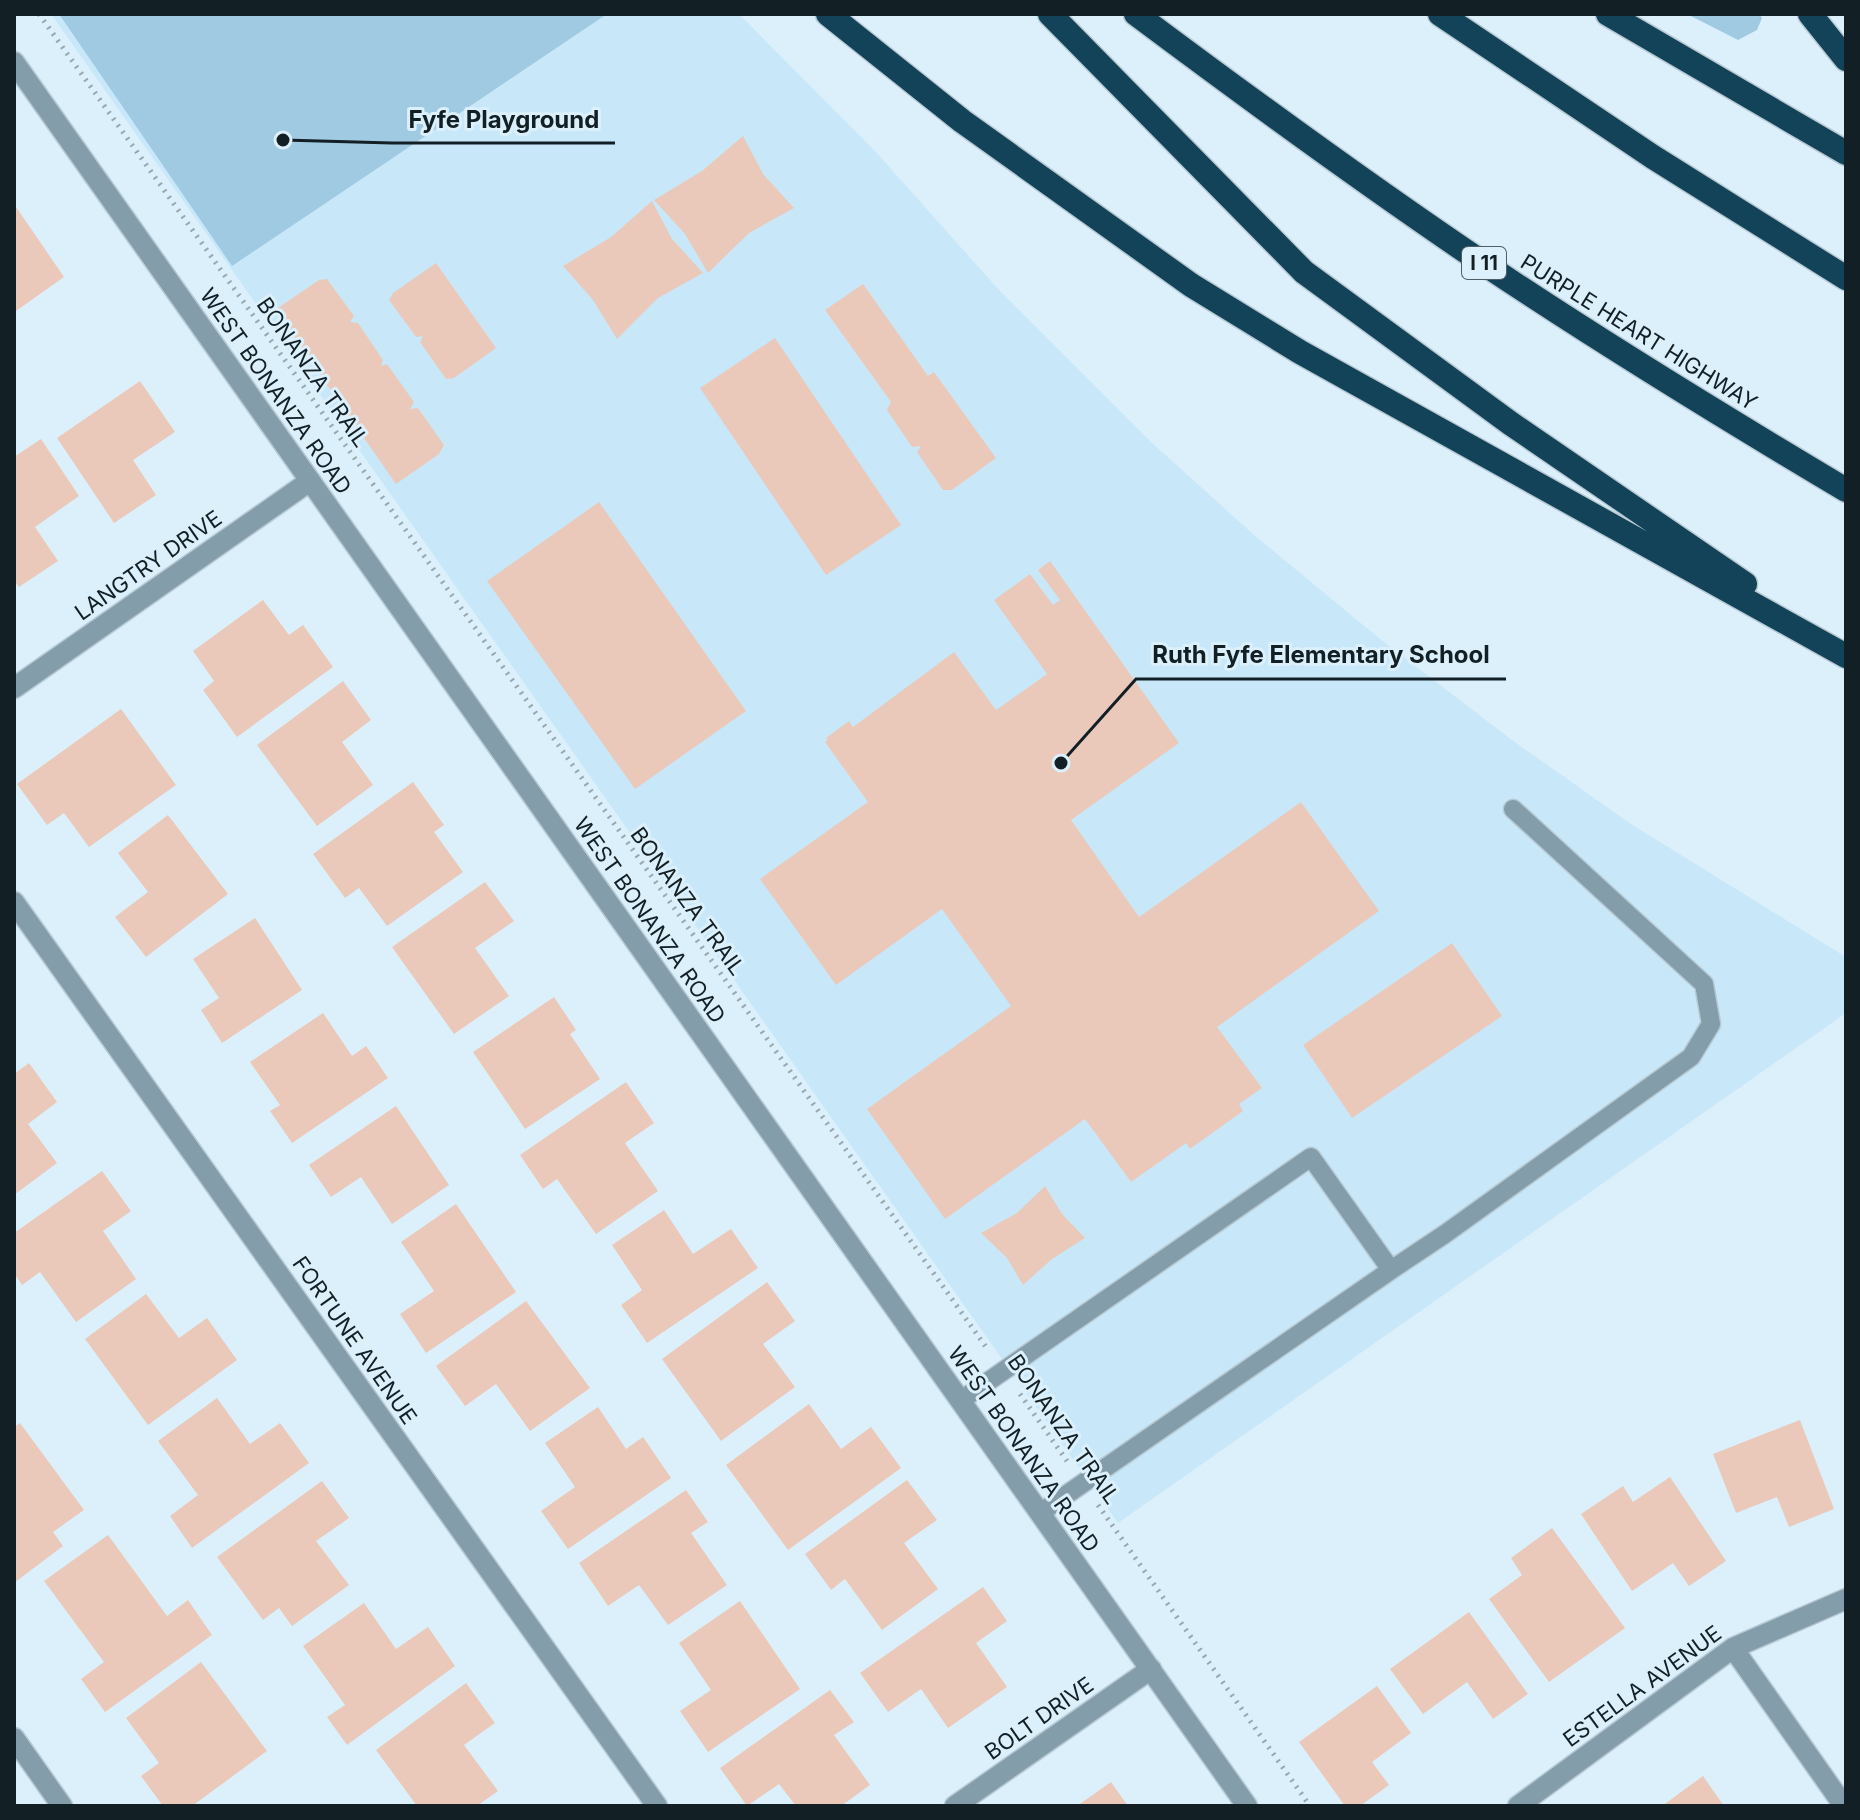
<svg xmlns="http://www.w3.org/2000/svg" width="1860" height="1820" font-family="Inter,sans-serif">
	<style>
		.built { fill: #c8e8fa }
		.green { fill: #a0cae2 }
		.building { fill: #eac9ba }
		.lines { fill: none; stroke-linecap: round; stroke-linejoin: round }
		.service-casing { stroke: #b8cad4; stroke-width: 21 }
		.minor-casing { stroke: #b8cad4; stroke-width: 23 }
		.tertiary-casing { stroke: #b8cad4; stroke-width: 23 }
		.motorway-casing { stroke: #b8cad4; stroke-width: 27 }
		.path { stroke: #96a8b1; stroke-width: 5; stroke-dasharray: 2 6; stroke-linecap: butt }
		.service { stroke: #849dab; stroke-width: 18 }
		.minor { stroke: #849dab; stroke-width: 20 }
		.tertiary { stroke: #849dab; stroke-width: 20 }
		.motorway { stroke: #124359; stroke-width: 24 }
		.labels { text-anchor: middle; stroke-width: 6; stroke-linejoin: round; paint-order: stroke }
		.shield { fill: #dcf0fb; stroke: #4f5e65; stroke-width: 2 }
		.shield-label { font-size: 20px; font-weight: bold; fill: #121f25 }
		.street-label { font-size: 22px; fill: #121f25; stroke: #dcf0fb }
		.leader { fill: none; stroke: #121f25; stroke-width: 3 }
		.callout-dot { fill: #121f25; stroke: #dcf0fb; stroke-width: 3 }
		.callout-label { font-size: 24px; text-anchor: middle; font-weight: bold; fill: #121f25; stroke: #dcf0fb; stroke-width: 6; stroke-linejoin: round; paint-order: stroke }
	</style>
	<rect width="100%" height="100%" fill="#dcf0fb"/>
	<path class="built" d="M 51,14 L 739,14 L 875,151 L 1000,291 L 1151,442 L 1253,534 L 1380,639 L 1512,740 L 1631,824 L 1846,957 L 1846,1013 L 1118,1523 Z"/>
	<path class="green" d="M 59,14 L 607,14 L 232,266 Z
		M 1687,14 L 1759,14 L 1762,18 L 1757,30 L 1738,40 Z"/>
	<path class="building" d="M 743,136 L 763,174 L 794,208 L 749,233 L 708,273 L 685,234 L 654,200 L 702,171 Z
		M 652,201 L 672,239 L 703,273 L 658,298 L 617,339 L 593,300 L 563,266 L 611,237 Z
		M 14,204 L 64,277 L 16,311 L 14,308 Z
		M 436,263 L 496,348 L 454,378 L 446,379 L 420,342 L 423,336 L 416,337 L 389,300 L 393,293 Z
		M 327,279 L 354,316 L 350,322 L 358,323 L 383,360 L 381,366 L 387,364 L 414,402 L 410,409 L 418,408 L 444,445 L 439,454 L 396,484 L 275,310 L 319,280 Z
		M 863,284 L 928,376 L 934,372 L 996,458 L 952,490 L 943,490 L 917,452 L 921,446 L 912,447 L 887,410 L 891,402 L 825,310 Z
		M 775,338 L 901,525 L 826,575 L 700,388 Z
		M 140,381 L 175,432 L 133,460 L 156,495 L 114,523 L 57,438 Z
		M 41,439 L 79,496 L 35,527 L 58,561 L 19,587 L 14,580 L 14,457 Z
		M 599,502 L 746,711 L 635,789 L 487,581 Z
		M 1050,561 L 1179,743 L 1071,820 L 1139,917 L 1301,802 L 1379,911 L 1217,1027 L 1262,1088 L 1239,1104 L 1243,1111 L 1190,1149 L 1186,1143 L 1131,1182 L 1085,1119 L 945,1219 L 867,1109 L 1011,1006 L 942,909 L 836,985 L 760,879 L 868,802 L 825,742 L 828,740 L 826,738 L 849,721 L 853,727 L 954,652 L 996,710 L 1047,674 L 994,600 L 1030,574 L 1053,605 L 1060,600 L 1038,570 Z
		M 263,600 L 289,635 L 303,625 L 333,667 L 237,737 L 203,690 L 214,681 L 193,651 Z
		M 343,681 L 371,720 L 342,742 L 373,785 L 317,826 L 257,745 Z
		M 121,709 L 176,785 L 89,847 L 64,813 L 47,825 L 17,784 Z
		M 413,782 L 444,825 L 434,832 L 463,872 L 387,926 L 359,888 L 345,898 L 313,854 Z
		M 168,815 L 228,894 L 146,957 L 115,917 L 148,892 L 118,853 Z
		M 485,882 L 514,921 L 475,948 L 509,996 L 454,1034 L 392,947 Z
		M 255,918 L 302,990 L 222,1043 L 201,1010 L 219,998 L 193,959 Z
		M 1452,943 L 1502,1016 L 1352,1118 L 1303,1045 Z
		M 554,997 L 576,1030 L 570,1034 L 600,1079 L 525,1129 L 473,1052 Z
		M 323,1013 L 352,1056 L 366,1046 L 388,1078 L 292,1143 L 270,1111 L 280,1105 L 250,1062 Z
		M 29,1063 L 57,1102 L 28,1124 L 57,1163 L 14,1195 L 14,1074 Z
		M 626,1082 L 654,1123 L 625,1143 L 658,1191 L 596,1234 L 557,1179 L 543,1189 L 520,1155 Z
		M 396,1106 L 449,1185 L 392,1224 L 361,1177 L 331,1197 L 309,1165 Z
		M 102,1171 L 131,1211 L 103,1231 L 136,1279 L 76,1322 L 40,1272 L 22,1285 L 14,1273 L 14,1233 Z
		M 1045,1186 L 1062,1214 L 1085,1238 L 1052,1259 L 1023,1285 L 1007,1258 L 981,1233 L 1017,1213 Z
		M 456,1204 L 516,1292 L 426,1353 L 400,1314 L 434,1291 L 401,1242 Z
		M 664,1210 L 693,1254 L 731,1229 L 758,1268 L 647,1343 L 621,1305 L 642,1290 L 612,1245 Z
		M 767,1282 L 795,1321 L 763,1344 L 795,1387 L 721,1441 L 662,1359 Z
		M 146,1294 L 179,1338 L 207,1318 L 237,1360 L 148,1425 L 85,1339 Z
		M 526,1301 L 590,1388 L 530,1431 L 496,1384 L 465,1406 L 436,1366 Z
		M 217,1398 L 250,1444 L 280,1423 L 309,1463 L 192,1548 L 170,1516 L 198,1495 L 158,1441 Z
		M 809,1404 L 841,1449 L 871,1427 L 901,1468 L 788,1550 L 726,1465 Z
		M 598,1407 L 626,1449 L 643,1437 L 671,1478 L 568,1549 L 541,1511 L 575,1487 L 545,1443 Z
		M 1800,1420 L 1834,1509 L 1789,1527 L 1777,1497 L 1736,1513 L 1713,1454 Z
		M 20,1423 L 84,1510 L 53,1532 L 63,1546 L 14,1583 L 14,1427 Z
		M 1670,1477 L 1726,1561 L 1689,1586 L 1673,1563 L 1632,1591 L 1581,1514 L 1623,1486 L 1633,1502 Z
		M 907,1480 L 937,1520 L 904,1543 L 938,1589 L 882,1630 L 845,1579 L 831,1590 L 805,1554 Z
		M 322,1481 L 349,1518 L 316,1541 L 349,1585 L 292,1626 L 279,1608 L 263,1620 L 217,1557 Z
		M 686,1490 L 708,1522 L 691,1533 L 727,1585 L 668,1625 L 639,1585 L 608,1606 L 579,1563 Z
		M 1552,1528 L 1625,1628 L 1549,1682 L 1489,1599 L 1522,1575 L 1511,1558 Z
		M 108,1535 L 167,1616 L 188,1600 L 212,1635 L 105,1712 L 81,1679 L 104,1662 L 44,1581 Z
		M 983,1587 L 1007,1621 L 976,1643 L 1007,1687 L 948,1728 L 921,1689 L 888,1712 L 860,1673 Z
		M 740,1601 L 800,1689 L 708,1752 L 680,1711 L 711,1690 L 679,1643 Z
		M 364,1603 L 396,1649 L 428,1627 L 455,1666 L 347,1745 L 327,1717 L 345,1705 L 303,1646 Z
		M 1469,1612 L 1528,1694 L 1493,1719 L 1467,1682 L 1423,1714 L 1390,1669 Z
		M 201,1662 L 267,1751 L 192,1806 L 163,1806 L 141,1776 L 159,1763 L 126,1718 Z
		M 466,1683 L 495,1723 L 464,1745 L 498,1791 L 477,1806 L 417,1806 L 376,1750 Z
		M 1377,1686 L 1411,1733 L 1372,1762 L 1389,1785 L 1360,1806 L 1345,1806 L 1299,1742 Z
		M 830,1690 L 854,1722 L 834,1735 L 870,1785 L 841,1806 L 796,1806 L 779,1784 L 747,1806 L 720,1768 Z
		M 1703,1776 L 1724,1806 L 1662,1806 Z
		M 1111,1782 L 1128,1806 L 1077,1806 Z"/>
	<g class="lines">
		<defs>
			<path id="service" d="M 1391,1270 L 1445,1234 L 1691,1057 L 1711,1024 L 1704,984 L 1513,809
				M 960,1401 L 1311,1157 L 1391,1270 L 1040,1513"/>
			<path id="minor" d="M 14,688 L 310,481
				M 14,902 L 657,1806
				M 1733,1648 L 1844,1806
				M 14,1738 L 62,1806
				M 955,1806 L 1151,1669
				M 1518,1806 L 1733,1648 L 1846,1599"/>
			<path id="tertiary" d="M 14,62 L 1247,1806"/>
			<path id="motorway" d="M 828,14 L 962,121 L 1191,285 L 1300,352 L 1846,656
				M 1050,14 L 1304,272 L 1510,423 L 1745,584
				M 1136,14 C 1251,100 1367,185 1486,265 C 1604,344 1725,418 1846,490
				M 1440,14 L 1653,157 L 1846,278
				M 1608,14 L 1846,153
				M 1810,14 L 1846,59"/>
		</defs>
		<use href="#service" class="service-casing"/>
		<use href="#minor" class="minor-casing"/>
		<use href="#tertiary" class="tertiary-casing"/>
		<use href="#motorway" class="motorway-casing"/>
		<path class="path" d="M 39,14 L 986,1347
			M 1020,1394 L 1067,1461
			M 1098,1505 L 1310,1806"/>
		<use href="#service" class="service"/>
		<use href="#minor" class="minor"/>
		<use href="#tertiary" class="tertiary"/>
		<use href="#motorway" class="motorway"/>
	</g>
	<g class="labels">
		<rect class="shield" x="1462" y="247" width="44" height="32" rx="6"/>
		<g class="shield-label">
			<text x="1484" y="270">I 11</text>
		</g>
		<g class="street-label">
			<text transform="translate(1639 332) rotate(32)" y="8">PURPLE HEART HIGHWAY</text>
			<text transform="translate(313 372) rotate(55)" y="8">BONANZA TRAIL</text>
			<text transform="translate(276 391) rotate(55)" y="8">WEST BONANZA ROAD</text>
			<text transform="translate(148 565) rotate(-35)" y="8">LANGTRY DRIVE</text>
			<text transform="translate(688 901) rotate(54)" y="8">BONANZA TRAIL</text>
			<text transform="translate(650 920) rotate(55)" y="8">WEST BONANZA ROAD</text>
			<text transform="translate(355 1340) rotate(55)" y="8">FORTUNE AVENUE</text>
			<text transform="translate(1064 1429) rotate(55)" y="8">BONANZA TRAIL</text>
			<text transform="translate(1024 1449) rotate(55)" y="8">WEST BONANZA ROAD</text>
			<text transform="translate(1642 1686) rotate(-36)" y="8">ESTELLA AVENUE</text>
			<text transform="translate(1039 1718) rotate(-35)" y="8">BOLT DRIVE</text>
		</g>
	</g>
	<path class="leader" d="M283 140L392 143H615M1061 763L1136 679H1506"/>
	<g class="callout-dot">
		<circle cx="283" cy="140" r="8"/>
		<circle cx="1061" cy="763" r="8"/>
	</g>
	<g class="callout-label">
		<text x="504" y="128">Fyfe Playground</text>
		<text x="1321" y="663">Ruth Fyfe Elementary School</text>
	</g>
	<rect width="1860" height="1820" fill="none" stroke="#121f25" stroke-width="32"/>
</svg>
